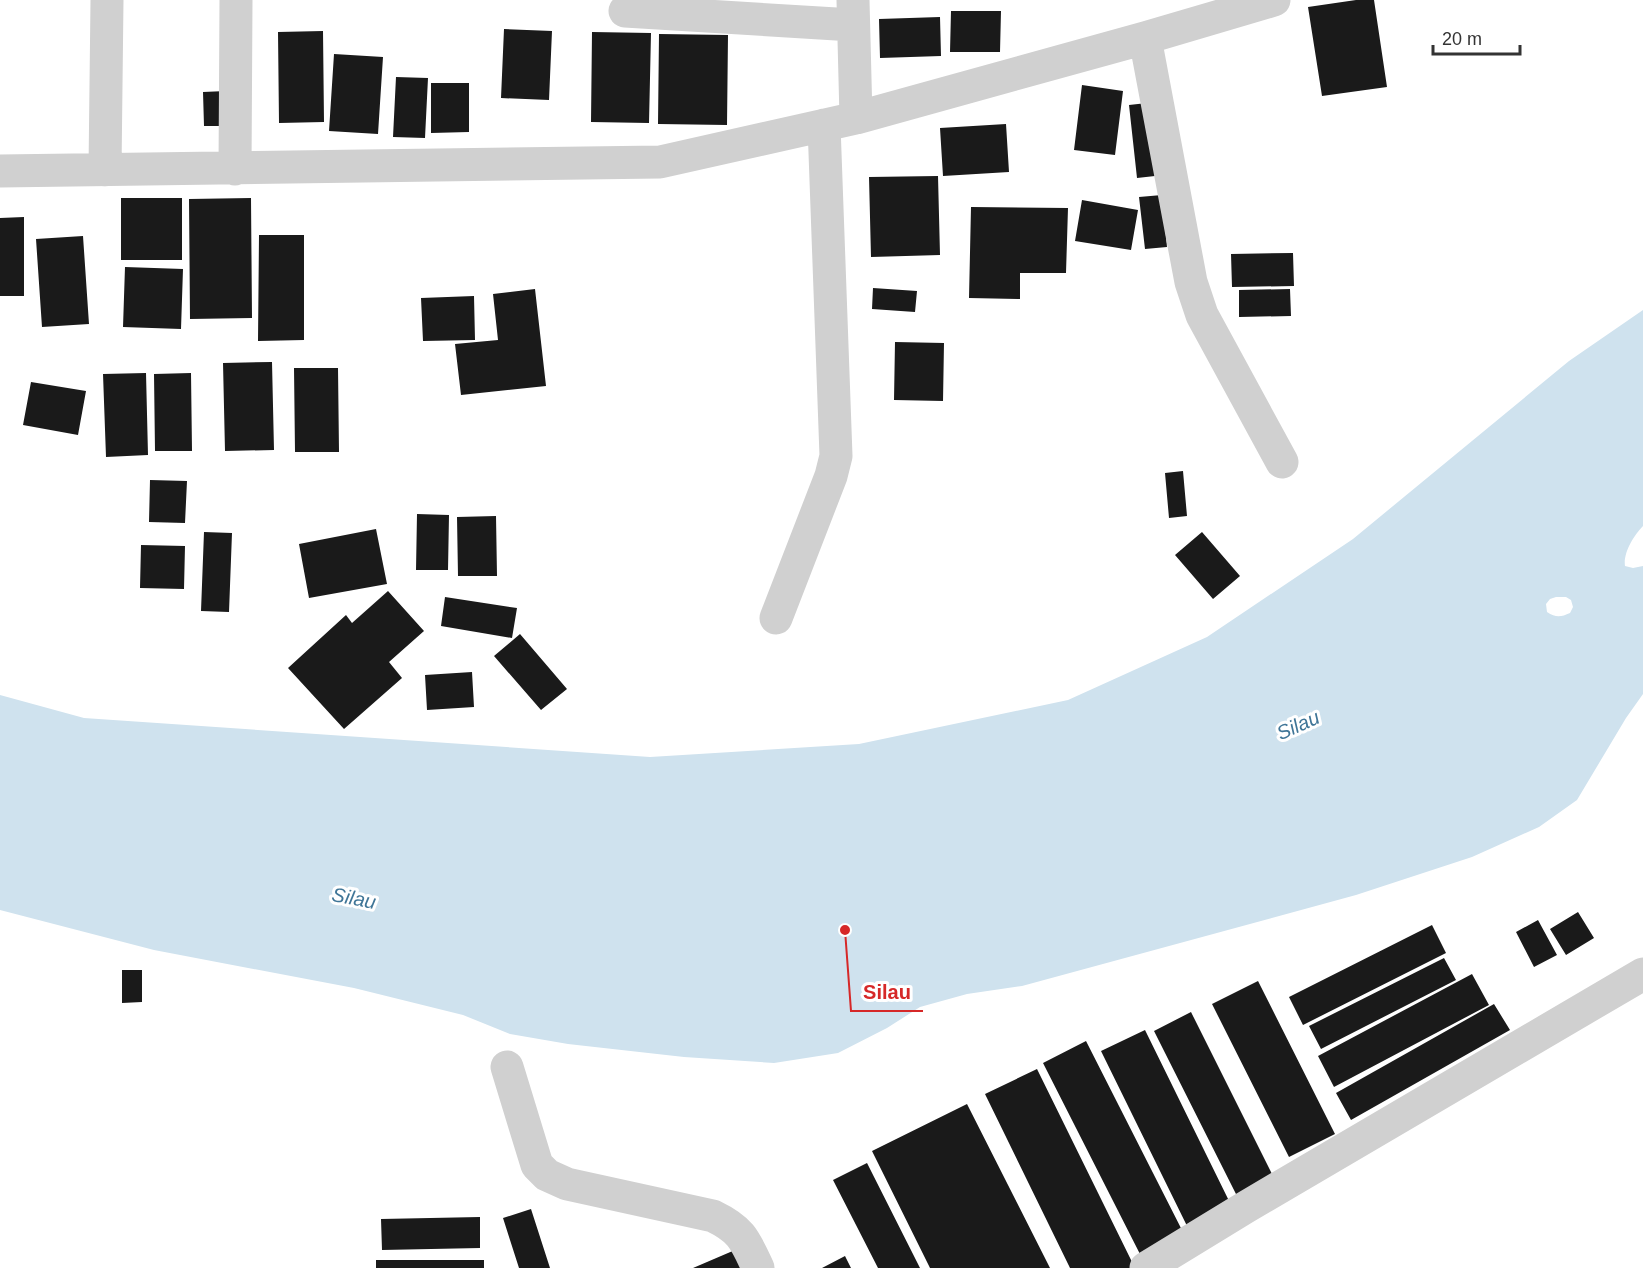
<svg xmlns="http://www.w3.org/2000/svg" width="1643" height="1268" font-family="Arial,sans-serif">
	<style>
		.water { fill: #cfe2ee; fill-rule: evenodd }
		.building { fill: #1a1a1a }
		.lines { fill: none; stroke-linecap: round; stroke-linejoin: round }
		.minor { stroke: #d0d0d0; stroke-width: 33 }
		.labels { text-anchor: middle; stroke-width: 6; stroke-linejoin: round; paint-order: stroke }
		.water-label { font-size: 20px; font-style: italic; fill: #3f7597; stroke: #fff }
		.leader { fill: none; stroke: #d62828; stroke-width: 2 }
		.callout-dot { fill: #d62828; stroke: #fff; stroke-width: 2 }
		.callout-label { font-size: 20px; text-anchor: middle; font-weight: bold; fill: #d62828; stroke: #fff; stroke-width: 6; stroke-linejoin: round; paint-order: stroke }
	</style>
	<rect width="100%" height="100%" fill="#fff"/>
	<path class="water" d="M 1643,310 L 1643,526 C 1634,535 1623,553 1625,566 L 1633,568 L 1643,566 L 1643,694 L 1626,718 L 1577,800 L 1539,827 L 1472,857 L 1356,895 L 1022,986 L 967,994 L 920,1007 L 887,1028 L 838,1053 L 774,1063 L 684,1057 L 568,1044 L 510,1034 L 463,1015 L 354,988 L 154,950 L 0,910 L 0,695 L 84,718 L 650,757 L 859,744 L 1068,700 L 1207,637 L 1353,539 L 1569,361 ZM 1556,597 L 1566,597 L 1571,600 L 1573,607 L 1570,613 C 1561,617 1556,618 1547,612 L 1546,604 L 1550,599 Z"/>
	<path class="building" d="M 1356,0 L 1374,0 L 1387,87 L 1322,96 L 1308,7 Z
		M 951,11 L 1001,11 L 1000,52 L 950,52 Z
		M 940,17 L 941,56 L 880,58 L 879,19 Z
		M 504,29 L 552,31 L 549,100 L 501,98 Z
		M 323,31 L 324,122 L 279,123 L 278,32 Z
		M 592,32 L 651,33 L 649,123 L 591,122 Z
		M 659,34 L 728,35 L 727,125 L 658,124 Z
		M 334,54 L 383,57 L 378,134 L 329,131 Z
		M 396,77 L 428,78 L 425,138 L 393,137 Z
		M 431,83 L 469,83 L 469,132 L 431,133 Z
		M 1082,85 L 1123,91 L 1115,155 L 1074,150 Z
		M 226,91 L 226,126 L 204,126 L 203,92 Z
		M 1147,103 L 1155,176 L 1137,178 L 1129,105 Z
		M 1006,124 L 1009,172 L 943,176 L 940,128 Z
		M 938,176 L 940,255 L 871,257 L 869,177 Z
		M 1162,195 L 1167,247 L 1145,249 L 1139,197 Z
		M 121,198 L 182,198 L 182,260 L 121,260 Z
		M 251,198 L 252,318 L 190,319 L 189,199 Z
		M 1082,200 L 1138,210 L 1131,250 L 1075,241 Z
		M 971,207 L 1068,208 L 1066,273 L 1020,273 L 1020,299 L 969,298 Z
		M 24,217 L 24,296 L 0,296 L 0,218 Z
		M 259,235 L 304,235 L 304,340 L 258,341 Z
		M 83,236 L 89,324 L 42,327 L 36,239 Z
		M 1293,253 L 1294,286 L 1232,287 L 1231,254 Z
		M 125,267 L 183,269 L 181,329 L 123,327 Z
		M 873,288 L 917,291 L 915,312 L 872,309 Z
		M 535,289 L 546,386 L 461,395 L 455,344 L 498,340 L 493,294 Z
		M 1290,289 L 1291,316 L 1239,317 L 1239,290 Z
		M 474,296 L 475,340 L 423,341 L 421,298 Z
		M 895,342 L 944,343 L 943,401 L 894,400 Z
		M 272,362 L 274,450 L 225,451 L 223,363 Z
		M 294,368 L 338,368 L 339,452 L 295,452 Z
		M 146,373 L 148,455 L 106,457 L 103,374 Z
		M 191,373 L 192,451 L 155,451 L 154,374 Z
		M 31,382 L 86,391 L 78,435 L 23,425 Z
		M 1183,471 L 1187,516 L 1169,518 L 1165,473 Z
		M 150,480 L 187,481 L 185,523 L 149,522 Z
		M 417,514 L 449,515 L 448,570 L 416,570 Z
		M 496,516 L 497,576 L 458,576 L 457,517 Z
		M 376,529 L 387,584 L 309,598 L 299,544 Z
		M 204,532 L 232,533 L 229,612 L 201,611 Z
		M 1202,532 L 1240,576 L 1213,599 L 1175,555 Z
		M 141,545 L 185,546 L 184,589 L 140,588 Z
		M 388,591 L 424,631 L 389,662 L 402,678 L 344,729 L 288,668 L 346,615 L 352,623 Z
		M 445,597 L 517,608 L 512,638 L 441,626 Z
		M 520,634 L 567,689 L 541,710 L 494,656 Z
		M 472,672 L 474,707 L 427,710 L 425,675 Z
		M 1578,912 L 1594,938 L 1566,955 L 1550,929 Z
		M 1538,920 L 1557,955 L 1534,967 L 1516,932 Z
		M 1432,925 L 1446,953 L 1303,1025 L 1289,997 Z
		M 1444,958 L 1456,980 L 1321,1049 L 1309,1026 Z
		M 122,970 L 142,970 L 142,1002 L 122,1003 Z
		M 1472,974 L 1489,1005 L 1334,1087 L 1318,1056 Z
		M 1258,981 L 1335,1134 L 1289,1157 L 1212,1004 Z
		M 1494,1004 L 1510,1030 L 1351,1120 L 1336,1093 Z
		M 1191,1012 L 1276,1182 L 1239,1200 L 1154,1031 Z
		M 1145,1030 L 1233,1209 L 1189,1230 L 1101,1051 Z
		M 1086,1041 L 1186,1238 L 1143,1260 L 1043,1063 Z
		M 1037,1069 L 1134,1266 L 1131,1268 L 1070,1268 L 985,1094 Z
		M 967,1104 L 1050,1268 L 930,1268 L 872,1151 Z
		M 867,1163 L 920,1268 L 878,1268 L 833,1180 Z
		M 531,1209 L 550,1268 L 519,1268 L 503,1218 Z
		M 480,1217 L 480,1248 L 382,1250 L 381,1219 Z
		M 735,1250 L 742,1268 L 693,1268 Z
		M 845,1256 L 851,1268 L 822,1268 Z
		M 376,1260 L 484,1260 L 484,1268 L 376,1268 Z"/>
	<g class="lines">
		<path class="minor" d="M 853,0 L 856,118
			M 625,11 L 853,25
			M 1145,38 L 1191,282 L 1202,315 L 1282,462
			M 235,169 L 236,0
			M 105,170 L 107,0
			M 0,171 L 660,162 L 856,118 L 1145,38 L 1274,0
			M 776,618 L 831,476 L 836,456 L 824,125
			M 507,1067 L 537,1165 L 547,1175 L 567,1184 L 713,1216 C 742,1230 745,1240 758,1268
			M 1146,1268 L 1246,1207 L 1643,974"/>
	</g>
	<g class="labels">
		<g class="water-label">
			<text transform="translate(1298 725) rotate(-24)" y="7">Silau</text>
			<text transform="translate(354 898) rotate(11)" y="7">Silau</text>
		</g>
	</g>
	<path class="leader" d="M845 930L851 1011H923"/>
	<circle class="callout-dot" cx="845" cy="930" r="6"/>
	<g class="callout-label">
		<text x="887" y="999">Silau</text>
	</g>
	<path d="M1433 45v9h87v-9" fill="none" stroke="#333333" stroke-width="3"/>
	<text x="1442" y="45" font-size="18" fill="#333333" stroke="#ffffff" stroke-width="4.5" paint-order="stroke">20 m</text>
</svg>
